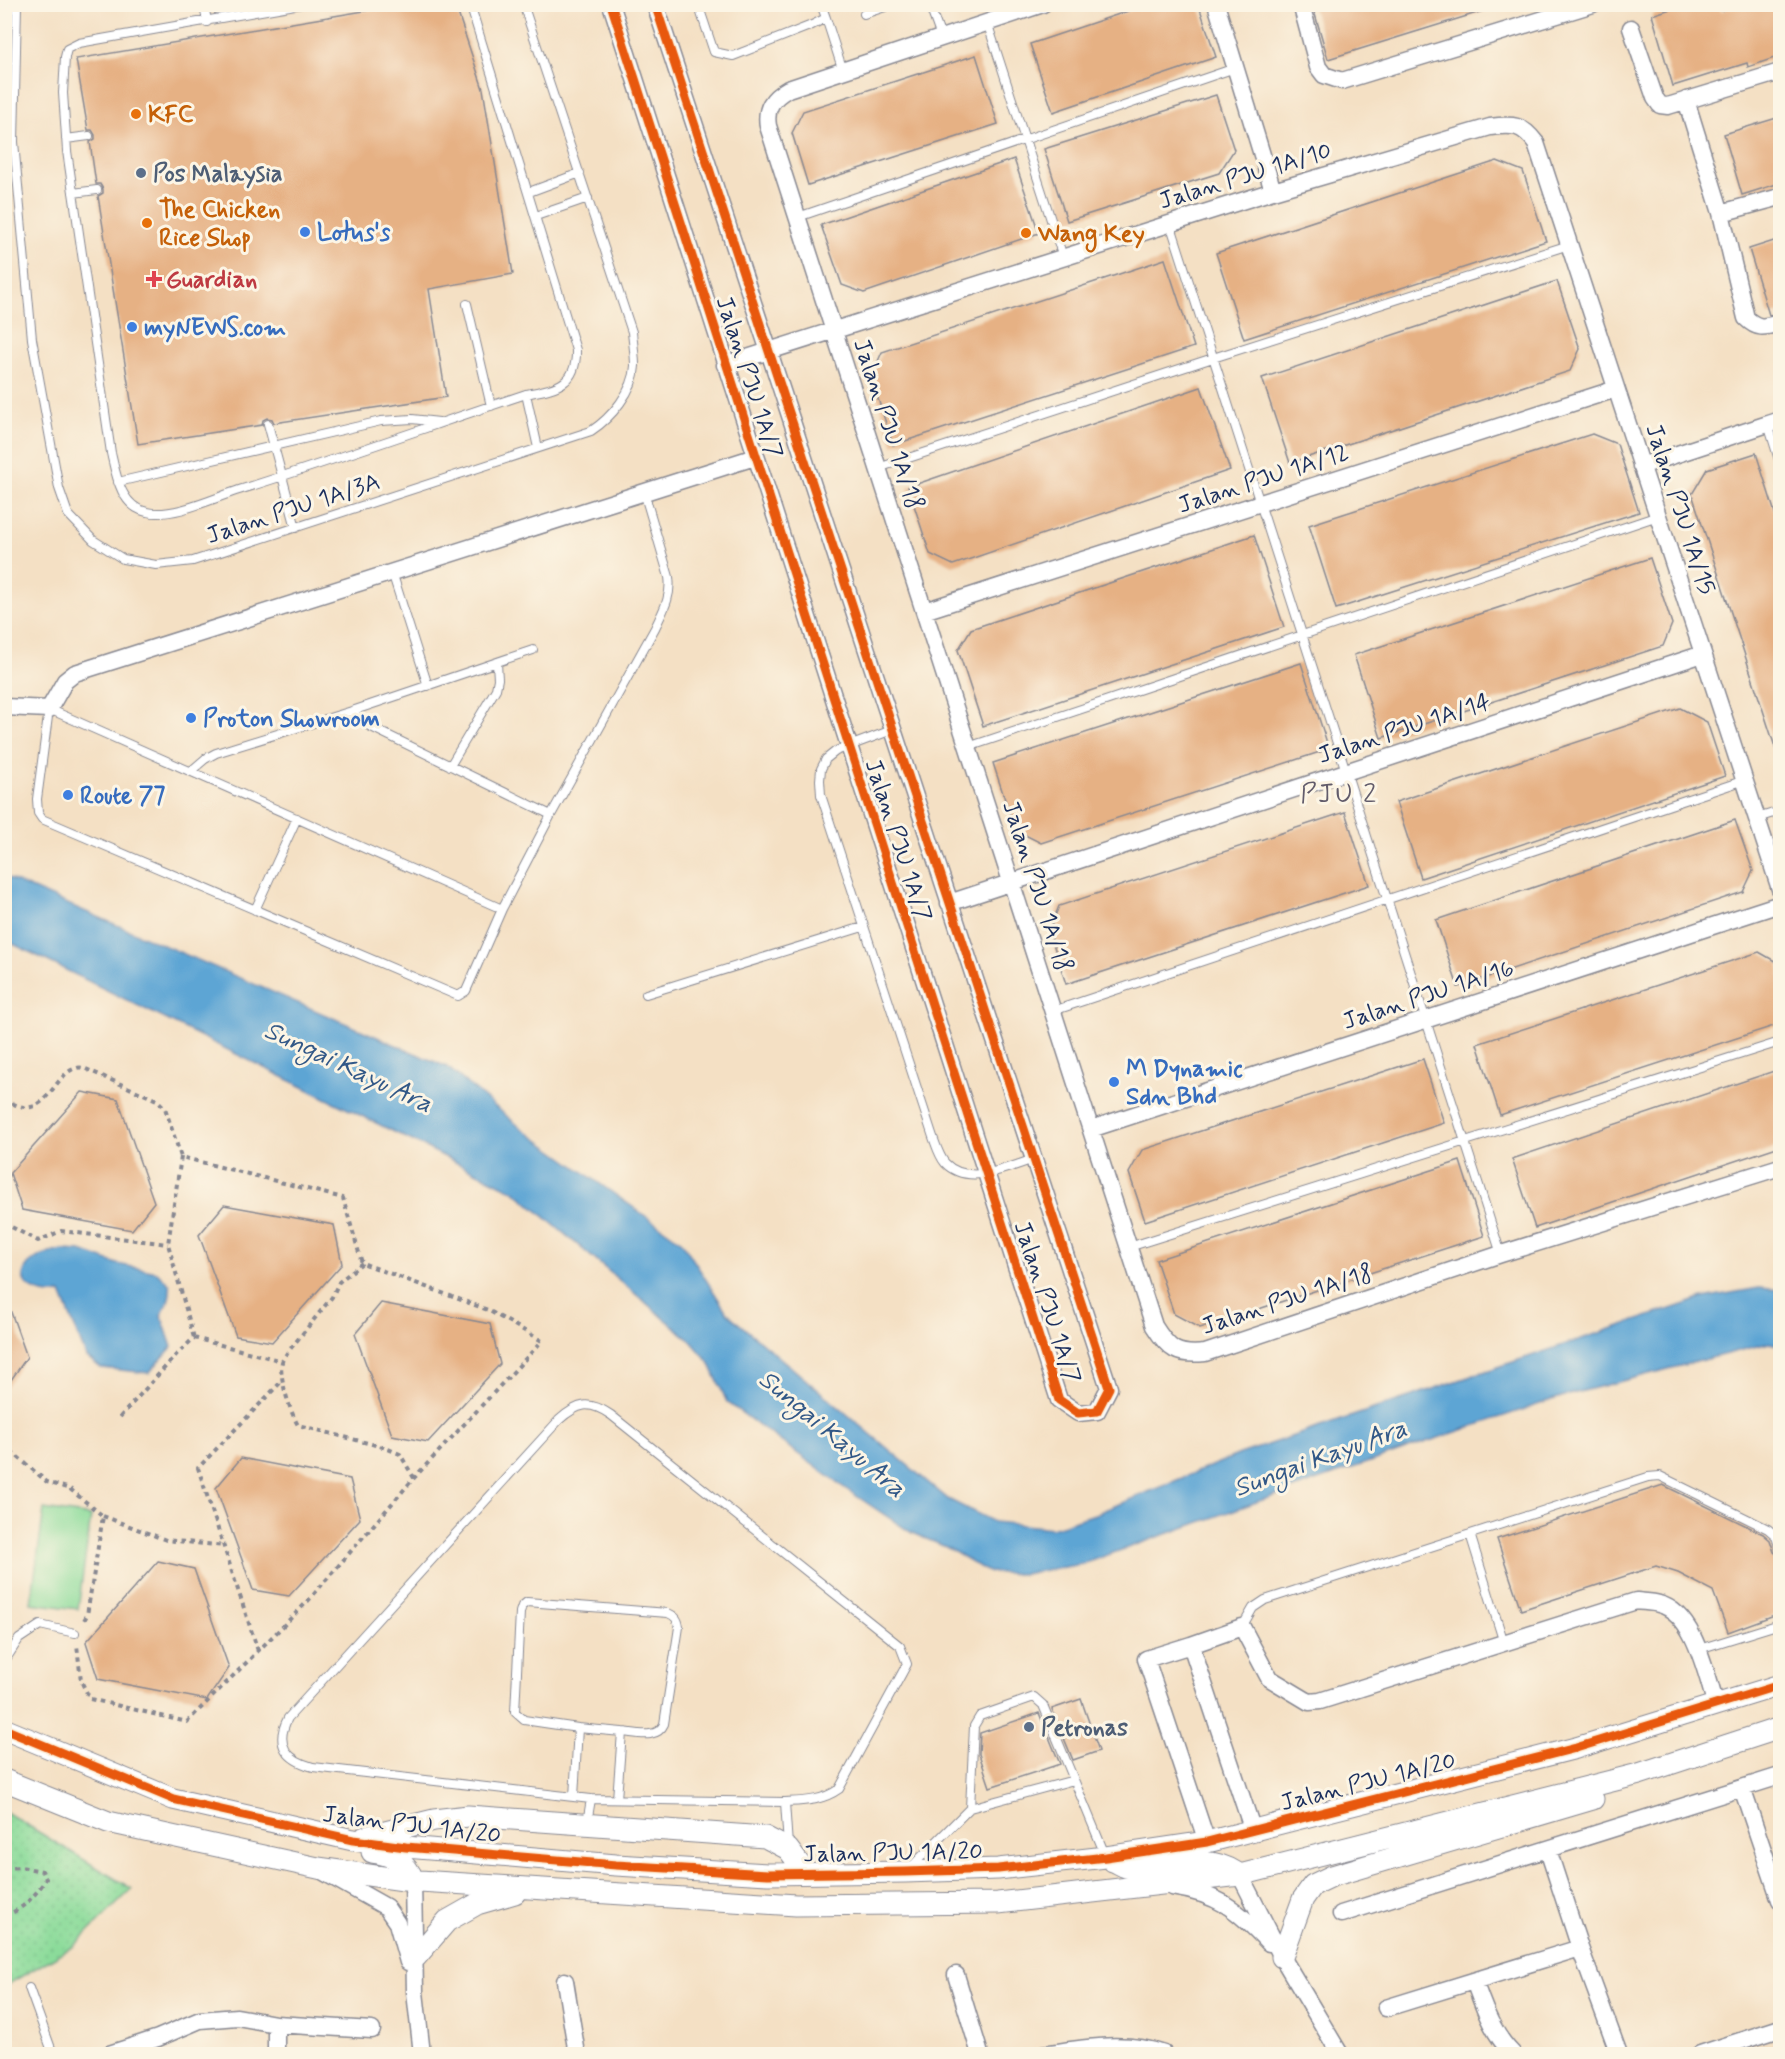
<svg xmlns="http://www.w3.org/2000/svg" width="1785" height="2059" font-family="Mynerve,sans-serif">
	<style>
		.grass { fill: #8bdb9a; stroke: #53857c; stroke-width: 1.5 }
		.park { fill: url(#park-dots); stroke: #53857c; stroke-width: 1.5 }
		.water { fill: #5da5d4; stroke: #3c6a99; stroke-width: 1.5 }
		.building { fill: #e6b184 }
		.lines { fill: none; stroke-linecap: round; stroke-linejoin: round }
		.service-casing { stroke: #888891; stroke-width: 10 }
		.minor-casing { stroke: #888891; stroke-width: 19 }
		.tertiary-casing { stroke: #888891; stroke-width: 23 }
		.path { stroke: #888891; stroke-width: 4; stroke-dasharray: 4.5 4.5; stroke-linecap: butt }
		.service { stroke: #fff; stroke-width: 8 }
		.minor { stroke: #fff; stroke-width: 16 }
		.tertiary { stroke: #fff; stroke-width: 21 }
		.cycleway-casing { stroke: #fcf5e5; stroke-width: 13 }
		.cycleway { stroke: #e8590c; stroke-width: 9 }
		.food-dot { fill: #e8710a; stroke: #fcf5e5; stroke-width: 2 }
		.service-dot { fill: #5c6f8a; stroke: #fcf5e5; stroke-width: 2 }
		.shop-dot { fill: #3f7fe0; stroke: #fcf5e5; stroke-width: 2 }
		.health-dot { fill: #e0444e; stroke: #fcf5e5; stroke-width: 2 }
		.labels { text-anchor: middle; stroke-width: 6; stroke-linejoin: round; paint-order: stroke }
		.food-label { font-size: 24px; font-weight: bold; fill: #c56008; stroke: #fcf5e5; text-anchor: start }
		.service-label { font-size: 24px; font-weight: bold; fill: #4e5e75; stroke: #fcf5e5; text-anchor: start }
		.street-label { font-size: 24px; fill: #1b2f5e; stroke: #fcf5e5 }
		.shop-label { font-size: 24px; font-weight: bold; fill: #366cbe; stroke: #fcf5e5; text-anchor: start }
		.health-label { font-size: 24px; font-weight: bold; fill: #be3a42; stroke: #fcf5e5; text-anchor: start }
		.water-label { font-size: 26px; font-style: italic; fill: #325887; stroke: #fcf5e5 }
		.quarter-label { font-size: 27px; letter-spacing: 1.5px; fill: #625c6b; stroke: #fcf5e5 }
	</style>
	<defs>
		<pattern id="park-dots" width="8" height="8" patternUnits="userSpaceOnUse" patternTransform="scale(1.5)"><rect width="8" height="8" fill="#8bdb9a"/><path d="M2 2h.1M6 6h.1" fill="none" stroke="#77bc87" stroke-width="1.8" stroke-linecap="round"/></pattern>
	</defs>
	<rect width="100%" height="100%" fill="#fcf5e5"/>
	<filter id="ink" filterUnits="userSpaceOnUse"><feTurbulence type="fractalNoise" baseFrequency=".0167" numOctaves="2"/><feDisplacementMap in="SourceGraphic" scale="12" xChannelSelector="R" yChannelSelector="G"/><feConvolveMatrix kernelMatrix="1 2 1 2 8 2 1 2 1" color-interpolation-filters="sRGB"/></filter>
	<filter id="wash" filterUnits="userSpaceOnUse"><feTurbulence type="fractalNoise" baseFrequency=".008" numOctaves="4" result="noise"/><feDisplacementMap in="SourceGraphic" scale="24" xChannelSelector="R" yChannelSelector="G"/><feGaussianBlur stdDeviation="1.35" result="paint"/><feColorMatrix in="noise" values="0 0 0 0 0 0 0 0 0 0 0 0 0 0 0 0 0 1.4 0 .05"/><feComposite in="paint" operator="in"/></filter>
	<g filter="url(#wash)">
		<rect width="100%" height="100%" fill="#f4e0c4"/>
		<path class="grass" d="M 44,1509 L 91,1516 L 78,1609 L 31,1603 Z"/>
		<path class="park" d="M 4,1811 L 132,1889 L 74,1946 L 5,1986 Z"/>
		<path class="water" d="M 5,877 L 447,1067 L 520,1127 L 682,1242 L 726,1311 L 736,1321 L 948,1499 L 994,1522 L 1052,1528 L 1095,1514 L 1240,1454 L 1703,1298 L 1759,1288 L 1780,1290 L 1780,1345 L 1769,1343 L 1564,1396 L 1420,1444 L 1082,1564 L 1023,1574 L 988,1572 L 946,1547 L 912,1533 L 846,1489 L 727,1402 L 709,1362 L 691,1341 L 514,1191 L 5,940 Z
			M 63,1250 L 81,1251 L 117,1264 L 157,1272 L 170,1285 C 171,1298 167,1305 161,1315 L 172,1347 L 149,1373 L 101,1368 L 86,1356 L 61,1293 C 37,1299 6,1279 35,1259 C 44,1253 53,1252 63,1250 Z"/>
		<g id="blocks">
			<path class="building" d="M 406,4 L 455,4 L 483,89 L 513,274 L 429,289 L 446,397 L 274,423 L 272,419 L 267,418 L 263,420 L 262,425 L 138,444 L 98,196 L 103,193 L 103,189 L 100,184 L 96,184 L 90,142 L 95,139 L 95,135 L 92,130 L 88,130 L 76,59 Z
				M 1149,4 L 1191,4 L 1200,9 L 1216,57 L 1053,112 L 1030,44 Z
				M 1312,4 L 1492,4 L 1493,8 L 1328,59 Z
				M 1686,4 L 1718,4 L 1721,11 L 1741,4 L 1780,4 L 1780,56 L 1748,67 L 1747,63 L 1673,86 L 1652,15 Z
				M 976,55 L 998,124 L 808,185 L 792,133 L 803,111 Z
				M 1216,95 L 1234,150 L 1219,173 L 1067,221 L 1044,149 Z
				M 1780,117 L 1780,183 L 1742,195 L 1724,134 Z
				M 1014,159 L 1039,233 L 864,293 L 842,285 L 821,225 Z
				M 1497,161 L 1523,171 L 1546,241 L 1244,339 L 1216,253 Z
				M 1780,239 L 1780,313 L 1769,315 L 1749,249 Z
				M 1165,259 L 1194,347 L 893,445 L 871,377 L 882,352 Z
				M 1557,281 L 1580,349 L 1570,371 L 1290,463 L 1262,378 Z
				M 1201,387 L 1230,470 L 953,565 L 930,554 L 908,487 Z
				M 1592,434 L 1617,444 L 1639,512 L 1336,609 L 1309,525 Z
				M 1756,453 L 1780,529 L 1780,752 L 1777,753 L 1692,494 L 1707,469 Z
				M 1254,535 L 1284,627 L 983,726 L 958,650 L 971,629 Z
				M 1650,558 L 1672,624 L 1663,646 L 1381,738 L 1354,655 Z
				M 1301,663 L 1329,749 L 1041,843 L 1015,830 L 993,763 Z
				M 1680,708 L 1707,722 L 1725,776 L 1421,878 L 1396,802 Z
				M 1345,812 L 1369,885 L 1066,984 L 1049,931 L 1059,906 Z
				M 1735,820 L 1753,871 L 1743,892 L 1458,987 L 1436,920 Z
				M 1759,952 L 1780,964 L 1780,1024 L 1500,1115 L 1477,1044 Z
				M 1423,1059 L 1444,1123 L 1145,1221 L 1129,1173 L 1142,1150 Z
				M 1780,1069 L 1780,1146 L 1535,1228 L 1512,1159 Z
				M 82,1092 L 118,1099 L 154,1202 L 132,1230 L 22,1210 L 10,1173 Z
				M 1460,1161 L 1484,1236 L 1200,1328 L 1174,1314 L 1156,1260 Z
				M 224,1205 L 334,1225 L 342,1264 L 272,1342 L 236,1336 L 199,1235 Z
				M 4,1301 L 7,1301 L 27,1357 L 4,1390 Z
				M 381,1303 L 490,1324 L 500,1364 L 428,1442 L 392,1435 L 355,1334 Z
				M 241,1458 L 350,1479 L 360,1519 L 289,1596 L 253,1590 L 216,1488 Z
				M 1663,1485 L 1763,1534 L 1770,1540 L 1774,1552 L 1779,1556 L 1780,1562 L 1780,1613 L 1728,1632 L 1713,1591 L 1678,1573 L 1656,1566 L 1521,1610 L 1497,1539 Z
				M 158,1561 L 194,1569 L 229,1668 L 207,1700 L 98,1679 L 86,1642 Z
				M 1081,1699 L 1099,1751 L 1073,1760 L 1052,1709 Z
				M 1039,1713 L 1060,1764 L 990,1787 L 979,1754 L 980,1733 Z"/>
		</g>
	</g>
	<g filter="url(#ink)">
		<use href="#blocks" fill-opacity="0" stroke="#888891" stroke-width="1.5"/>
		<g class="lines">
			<defs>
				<path id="service" d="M 17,4 L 14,142 L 32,339 L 59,488 L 68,514 L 93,540 L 123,559 L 156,565 L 193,561 L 591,431 C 611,418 634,391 635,366 C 635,355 633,343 632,332 L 523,4
					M 204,4 L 207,22
					M 301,4 L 79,43 L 67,49 L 65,57 L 63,93 L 67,151 L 111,453 C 116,475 121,507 147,512 C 173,518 214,498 239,490 C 335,460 430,426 526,394 C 555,388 577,386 576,350 L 470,4
					M 698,4 L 714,52 L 733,56 L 812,25 L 826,18 L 821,4
					M 929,4 L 941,37
					M 864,14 L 894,4
					M 826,18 L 843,71
					M 987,22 L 1063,257
					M 66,139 L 89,136
					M 529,192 L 580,173
					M 73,193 L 97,190
					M 536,216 L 588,198
					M 798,217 L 1235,68
					M 1170,223 L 1501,1254
					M 467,304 L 491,406
					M 526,394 L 538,448
					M 268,424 L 296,528
					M 1768,424 L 1780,463
					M 878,468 L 1213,358 L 1569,245
					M 118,482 L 381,421 L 412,419 L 439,422
					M 392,572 L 428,686
					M 352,711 L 365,724 L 551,815
					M 892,730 L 836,751 L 826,759 L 821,769 L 820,780 L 821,795 L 933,1137 C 936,1145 939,1156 945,1163 C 968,1187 1008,1167 1034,1159
					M 968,747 L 1658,516
					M 450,766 L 496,689 L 498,679 L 497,663
					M 191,771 L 205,759 L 216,753 L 352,711 L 533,650
					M 1757,818 L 1780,811
					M 502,909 L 466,991 L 458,996 L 42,819 L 38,813 L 37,799 L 49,709 L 502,909 L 551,815 L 655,628 C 663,611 672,596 669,577 L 644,492
					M 255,910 L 297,818
					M 646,994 L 863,927
					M 1053,1011 L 1745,780
					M 1129,1247 L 1780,1042
					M 1470,1534 L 1504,1643
					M 1242,1627 L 1253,1608 L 1265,1600 L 1648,1477 L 1660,1476 L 1768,1529 L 1776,1536 L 1780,1550
					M 1699,1649 L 1780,1624
					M 4,1662 L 19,1639 L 40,1625 L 75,1633
					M 578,1728 L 622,1732
					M 574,1797 L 578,1728 L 524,1720 L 515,1712 L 520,1612 L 522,1606 L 527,1602 L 668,1613 C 675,1616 678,1619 679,1627 L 664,1724 C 657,1740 636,1733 622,1732 L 617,1799
					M 785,1802 L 788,1846
					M 970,1808 L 1074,1780
					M 587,1823 L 591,1799 L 313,1767 C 287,1760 274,1745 288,1718 L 559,1420 C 578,1403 589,1400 611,1415 L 900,1646 L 907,1664 L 839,1789 C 822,1801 805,1801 785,1802 L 591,1799
					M 910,1868 L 970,1808 L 974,1726 L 980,1716 L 1034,1697 L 1043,1705 L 1106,1857
					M 29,1988 L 53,2054"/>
				<path id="minor" d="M 611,4 L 1059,1400 L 1078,1413 L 1097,1411 L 1109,1388 L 655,4
					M 1043,4 L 788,89 C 772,98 765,108 768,126 L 1154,1326 C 1169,1350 1177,1356 1205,1353 L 1501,1254 L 1780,1167
					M 1216,4 L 1273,191
					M 1301,4 L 1318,67 L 1324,75 L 1342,81 L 1593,4
					M 1631,28 L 1655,98 L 1660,105 L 1668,106 L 1780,72
					M 1686,100 L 1721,213 L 1746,318 C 1758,330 1765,327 1780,323
					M 1721,213 L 1780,197
					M 725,365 L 1273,191 L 1490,127 C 1513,124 1522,124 1536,143 L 1780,889
					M 1641,466 L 1780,420
					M 924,611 L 1616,389
					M 4,707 L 49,709 L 65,681 L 75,673 L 755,457
					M 949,903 L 1703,654
					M 1091,1129 L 1780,904
					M 1191,1645 L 1242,1627 L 1269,1678 L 1309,1702 L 1320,1701 L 1636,1601 C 1643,1602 1652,1602 1659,1604 C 1695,1613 1706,1675 1716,1705
					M 1742,1788 L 1780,1900
					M 1207,1842 L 1146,1659 L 1191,1645 L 1253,1831
					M 1548,1850 L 1580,1948 L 1619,2054
					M 322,1871 L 386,1907 L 397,1923 L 408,1962
					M 1240,1875 L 1282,1957 L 1340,2054
					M 413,1880 L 415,1992 L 422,2054
					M 1172,1887 C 1219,1894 1238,1910 1269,1943
					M 1341,1914 L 1780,1776
					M 956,1975 L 980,2054
					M 565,1981 L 577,2054
					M 1474,1981 C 1484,2008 1492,2033 1513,2054
					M 1386,2008 L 1580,1948
					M 276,2024 L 276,2054
					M 109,2054 L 158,2038 L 200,2020 L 237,2017 L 276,2024 L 372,2030
					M 1043,2054 C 1082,2048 1127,2040 1164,2054
					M 1700,2054 L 1780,2028"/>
				<path id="tertiary" d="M 4,1729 L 173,1799 L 353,1840 L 406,1847 L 616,1865 L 768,1874 L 905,1872 L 998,1869 L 1106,1857 L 1207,1842 L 1576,1748 L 1780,1685
					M 4,1780 L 108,1822 L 318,1868 L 404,1880 L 796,1905 L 998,1903 L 1240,1875 L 1639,1774 L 1780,1728
					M 365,1837 L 434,1820 L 468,1816 L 765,1837 L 788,1849 L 806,1873
					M 372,1852 C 390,1854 407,1862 413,1880
					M 1113,1861 C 1117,1862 1122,1866 1126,1867 C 1163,1875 1200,1848 1237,1873
					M 416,1957 L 447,1921 L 477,1904 L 515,1893
					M 1282,1957 L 1303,1899 L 1313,1885 L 1332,1876 L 1593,1799"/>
			</defs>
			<use href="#service" class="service-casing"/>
			<use href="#minor" class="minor-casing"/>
			<use href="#tertiary" class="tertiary-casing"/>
			<path class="path" d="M 4,1100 C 12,1103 23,1109 31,1107 C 49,1104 59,1071 77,1068 C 80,1067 83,1068 86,1069 L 157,1100 L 165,1108 L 181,1157 L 343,1198 L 362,1263 L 488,1310 L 542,1341 L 414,1478 L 308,1601 L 187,1722 L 90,1699 L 81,1681 L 77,1645
				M 181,1157 L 168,1244 L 194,1338
				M 4,1223 L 38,1241 L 61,1231 L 168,1244
				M 362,1263 L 339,1282 L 332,1297 L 287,1353 C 286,1355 282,1360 282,1362 C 278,1375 291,1414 298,1425 L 383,1447 L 400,1454 L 414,1478
				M 120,1417 L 177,1354 L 194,1338 L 282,1361
				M 4,1445 L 47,1482 L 70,1489 L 103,1516 L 87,1615 L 83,1622
				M 103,1516 L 166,1540 L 225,1546
				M 258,1651 L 198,1468 L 282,1381
				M 4,1868 L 21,1867 L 42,1871 L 46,1879 C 37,1893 22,1912 4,1915"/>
			<use href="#service" class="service"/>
			<use href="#minor" class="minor"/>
			<use href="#tertiary" class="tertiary"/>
			<defs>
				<path id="cycleway" d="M 611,4 L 1059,1400 L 1078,1413 L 1097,1411 L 1109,1388 L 655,4
					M 4,1729 L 173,1799 L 353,1840 L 406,1847 L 616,1865 L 768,1874 L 905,1872 L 998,1869 L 1106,1857 L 1207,1842 L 1576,1748 L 1780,1685"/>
			</defs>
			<use href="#cycleway" class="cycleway-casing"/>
			<use href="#cycleway" class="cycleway"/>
		</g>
	</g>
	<g class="food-dot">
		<circle cx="136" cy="114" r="6"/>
		<circle cx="147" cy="223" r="6"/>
		<circle cx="1026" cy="233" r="6"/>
	</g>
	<g class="service-dot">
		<circle cx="141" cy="173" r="6"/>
		<circle cx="1029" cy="1727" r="6"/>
	</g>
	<g class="shop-dot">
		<circle cx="305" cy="232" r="6"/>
		<circle cx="132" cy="327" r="6"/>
		<circle cx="191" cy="718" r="6"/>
		<circle cx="68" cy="795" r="6"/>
		<circle cx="1114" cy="1082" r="6"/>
	</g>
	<path class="health-dot" d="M151 270h6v6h6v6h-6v6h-6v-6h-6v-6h6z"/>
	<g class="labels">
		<g class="food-label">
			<text x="148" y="122">KFC</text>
			<text x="159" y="217">The Chicken<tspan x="159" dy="28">Rice Shop</tspan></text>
			<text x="1038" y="241">Wang Key</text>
		</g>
		<g class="service-label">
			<text x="153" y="181">Pos Malaysia</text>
			<text x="1041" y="1735">Petronas</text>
		</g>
		<g class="street-label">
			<text transform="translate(1245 175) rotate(-17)" y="8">Jalan PJU 1A/10</text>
			<text transform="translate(750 377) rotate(72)" y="8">Jalan PJU 1A/7</text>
			<text transform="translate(889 424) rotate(72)" y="8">Jalan PJU 1A/18</text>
			<text transform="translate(1263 478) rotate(-18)" y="8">Jalan PJU 1A/12</text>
			<text transform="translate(293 508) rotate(-18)" y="8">Jalan PJU 1A/3A</text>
			<text transform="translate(1681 509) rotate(72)" y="8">Jalan PJU 1A/15</text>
			<text transform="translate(1404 728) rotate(-18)" y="8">Jalan PJU 1A/14</text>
			<text transform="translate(899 840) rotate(72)" y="8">Jalan PJU 1A/7</text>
			<text transform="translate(1038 886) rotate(72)" y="8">Jalan PJU 1A/18</text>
			<text transform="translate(1428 994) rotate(-18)" y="8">Jalan PJU 1A/16</text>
			<text transform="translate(1287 1299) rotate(-18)" y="8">Jalan PJU 1A/18</text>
			<text transform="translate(1048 1302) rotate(72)" y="8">Jalan PJU 1A/7</text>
			<text transform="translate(1368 1781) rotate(-14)" y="8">Jalan PJU 1A/20</text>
			<text transform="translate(412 1824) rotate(7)" y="8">Jalan PJU 1A/20</text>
			<text transform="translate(893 1852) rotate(-1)" y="8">Jalan PJU 1A/20</text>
		</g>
		<g class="shop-label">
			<text x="317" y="240">Lotus's</text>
			<text x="144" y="335">myNEWS.com</text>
			<text x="203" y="726">Proton Showroom</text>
			<text x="80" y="803">Route 77</text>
			<text x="1126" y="1076">M Dynamic<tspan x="1126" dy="28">Sdn Bhd</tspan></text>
		</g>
		<g class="health-label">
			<text x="166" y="287">Guardian</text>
		</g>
		<g class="water-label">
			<text transform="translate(349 1066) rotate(25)" y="9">Sungai Kayu Ara</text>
			<text transform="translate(833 1433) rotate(40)" y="9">Sungai Kayu Ara</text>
			<text transform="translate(1320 1457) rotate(-20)" y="9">Sungai Kayu Ara</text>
		</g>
		<g class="quarter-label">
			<text x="1339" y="802">PJU 2</text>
		</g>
	</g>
	<rect width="1785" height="2059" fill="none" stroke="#fcf5e5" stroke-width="24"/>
</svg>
